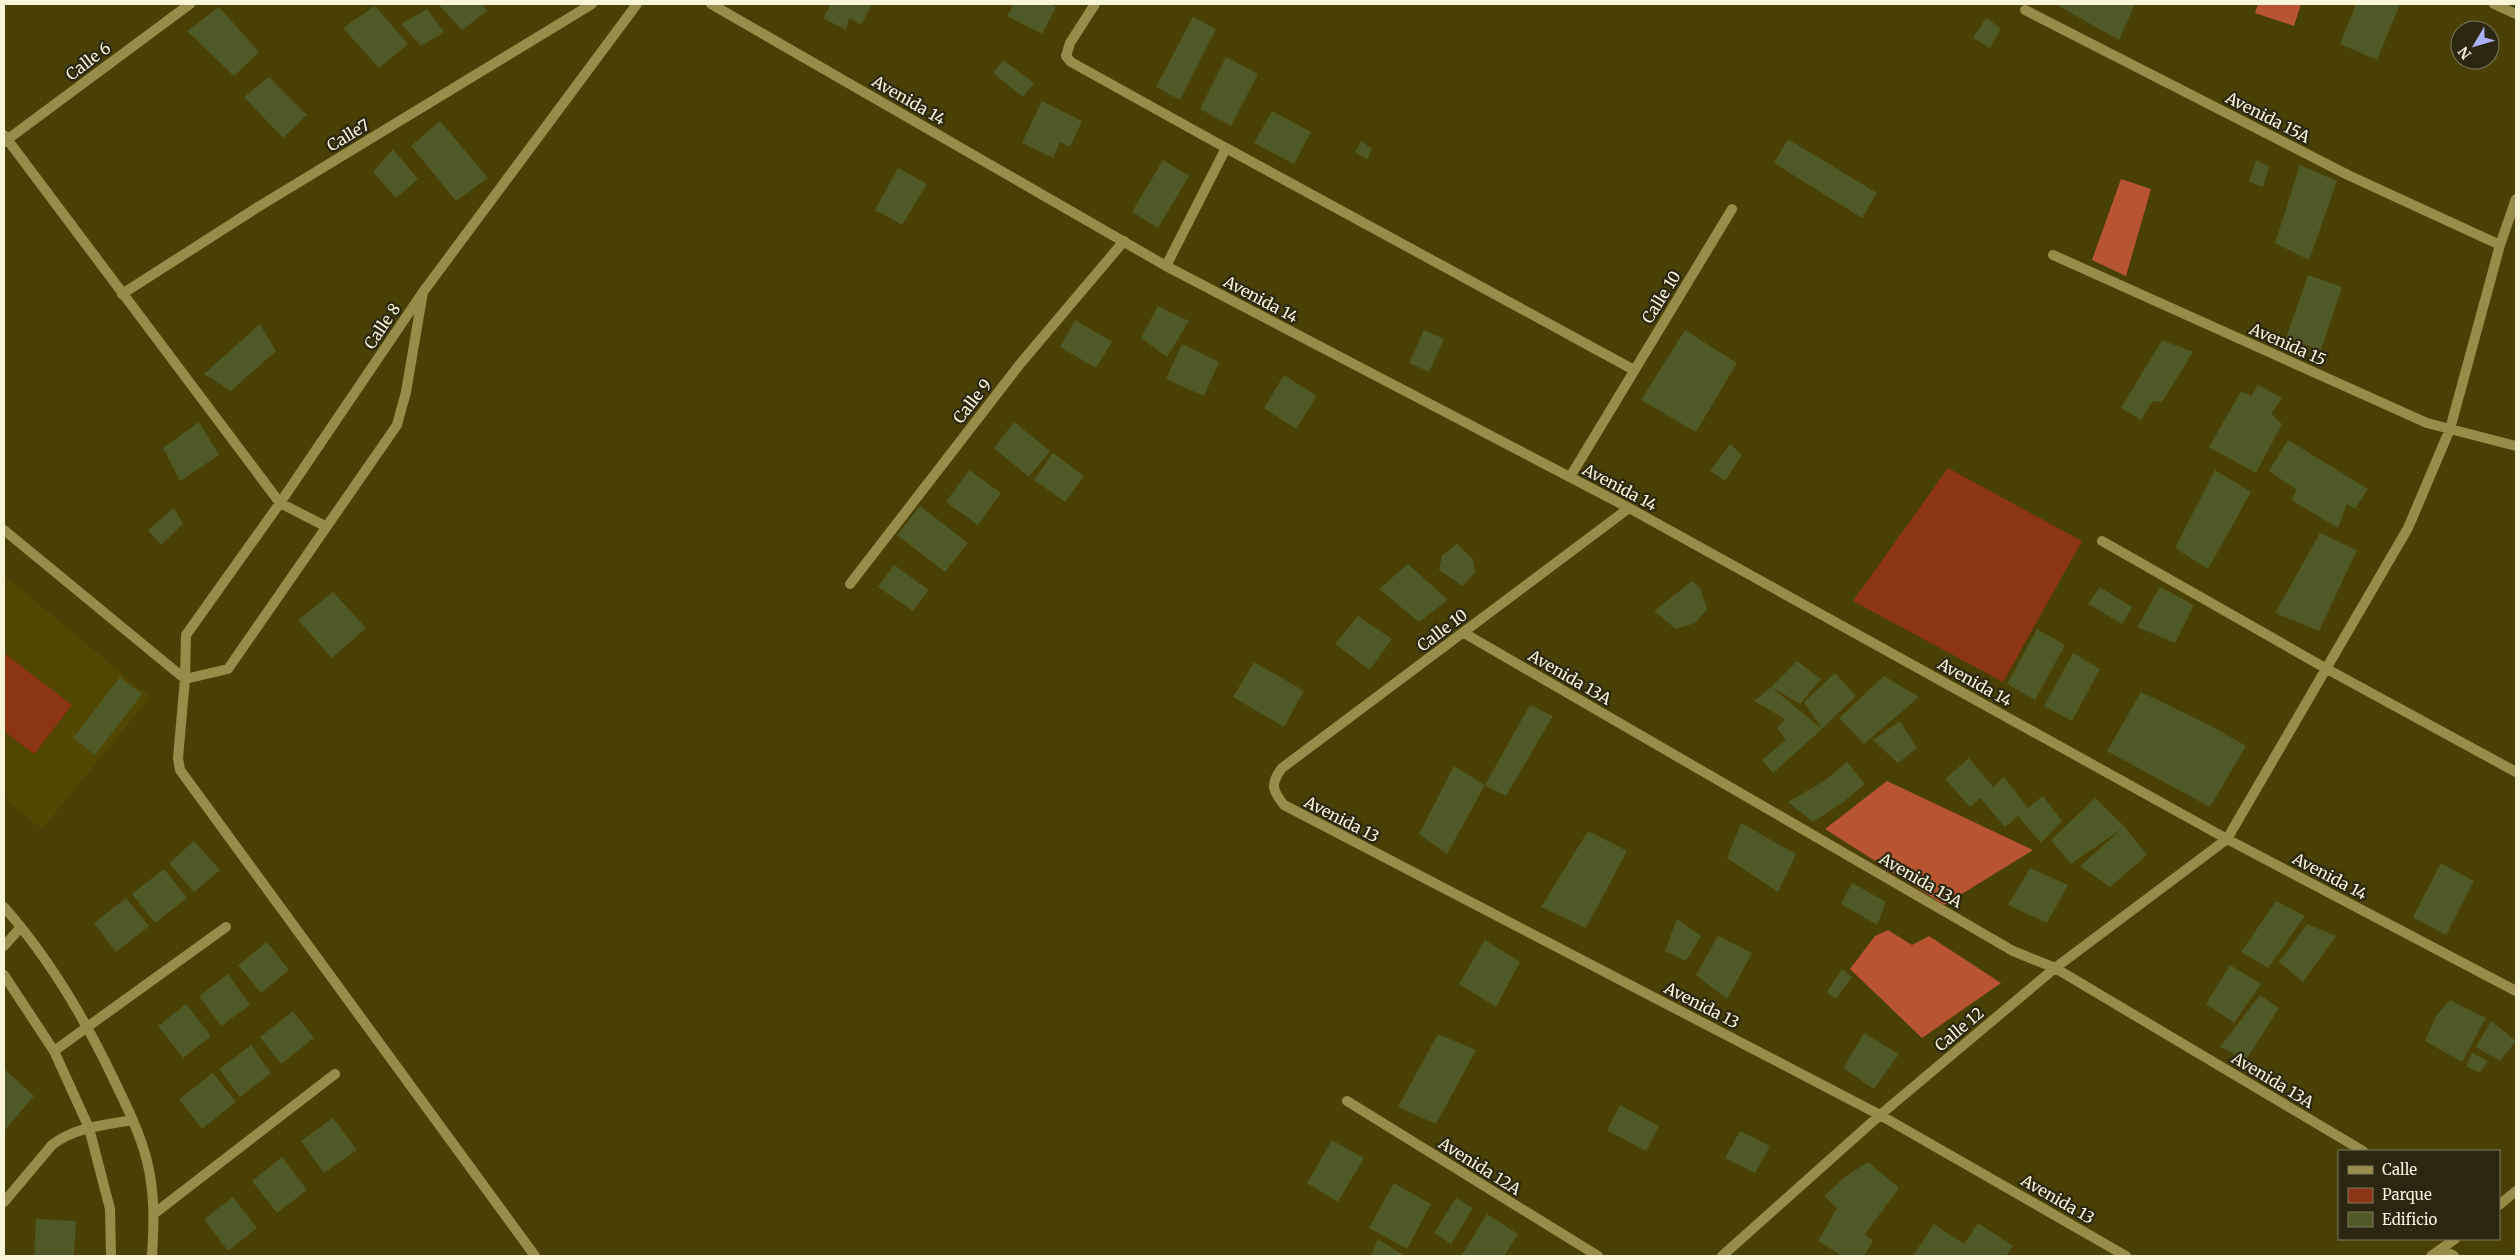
<svg xmlns="http://www.w3.org/2000/svg" width="2520" height="1260" font-family="Merriweather,serif">
	<style>
		.built { fill: #524700 }
		.green { fill: #8b3512 }
		.forest { fill: #b85430 }
		.building { fill: #4e5927 }
		.lines { fill: none; stroke-linecap: round; stroke-linejoin: round }
		.minor { stroke: #988c49; stroke-width: 10 }
		.labels { text-anchor: middle; stroke-width: 4.5; stroke-linejoin: round; paint-order: stroke }
		.street-label { font-size: 16px; fill: #f9f5d9; stroke: #2a2610 }
	</style>
	<rect width="100%" height="100%" fill="#494004"/>
	<path class="built" d="M 4,575 L 150,697 L 42,829 L 4,798 Z"/>
	<path class="green" d="M 1948,468 L 2082,541 L 2003,682 L 1853,601 Z
		M 4,653 L 72,705 L 34,754 L 4,731 Z"/>
	<path class="forest" d="M 2258,4 L 2301,4 L 2294,26 L 2255,13 Z
		M 2121,179 L 2151,189 L 2126,276 L 2092,260 Z
		M 1887,781 L 2033,850 L 1944,905 L 1825,829 Z
		M 1888,930 L 1912,945 L 1929,936 L 2001,983 L 1922,1038 L 1850,969 L 1875,936 Z"/>
	<path class="building" d="M 438,4 L 482,4 L 487,11 L 462,30 Z
		M 831,4 L 872,4 L 861,25 L 849,18 L 846,30 L 823,18 Z
		M 1014,4 L 1050,4 L 1056,7 L 1042,34 L 1007,16 Z
		M 2055,4 L 2135,4 L 2119,40 Z
		M 2356,4 L 2400,4 L 2377,60 L 2340,44 Z
		M 375,6 L 408,44 L 379,68 L 343,28 Z
		M 219,7 L 259,52 L 234,76 L 187,31 Z
		M 427,9 L 444,32 L 421,46 L 401,24 Z
		M 1193,17 L 1216,29 L 1180,100 L 1156,87 Z
		M 1986,18 L 2001,28 L 1990,48 L 1973,38 Z
		M 1226,57 L 1258,74 L 1231,126 L 1200,109 Z
		M 1003,60 L 1034,83 L 1023,97 L 993,73 Z
		M 269,77 L 307,115 L 283,138 L 244,97 Z
		M 1042,101 L 1082,121 L 1070,147 L 1060,142 L 1053,158 L 1022,143 Z
		M 1272,111 L 1311,132 L 1294,164 L 1254,143 Z
		M 440,121 L 488,178 L 456,201 L 411,146 Z
		M 1788,139 L 1877,193 L 1862,218 L 1774,163 Z
		M 1361,141 L 1372,149 L 1367,159 L 1355,152 Z
		M 393,149 L 418,179 L 396,198 L 373,172 Z
		M 1163,160 L 1189,176 L 1158,228 L 1132,212 Z
		M 2256,160 L 2269,166 L 2263,187 L 2249,182 Z
		M 2300,165 L 2337,181 L 2309,260 L 2275,243 Z
		M 898,168 L 927,184 L 902,225 L 875,210 Z
		M 2308,275 L 2342,287 L 2321,350 L 2286,338 Z
		M 1158,306 L 1189,321 L 1167,357 L 1141,338 Z
		M 1075,320 L 1112,342 L 1096,368 L 1060,347 Z
		M 260,324 L 276,351 L 231,391 L 204,374 Z
		M 1424,330 L 1444,339 L 1429,372 L 1409,363 Z
		M 1685,330 L 1737,363 L 1696,432 L 1641,400 Z
		M 2162,340 L 2193,352 L 2162,402 L 2153,401 L 2141,420 L 2121,408 Z
		M 1182,344 L 1219,362 L 1204,396 L 1166,379 Z
		M 1284,375 L 1317,396 L 1296,429 L 1264,408 Z
		M 2258,385 L 2282,398 L 2271,414 L 2282,424 L 2256,473 L 2209,447 L 2241,391 L 2251,396 Z
		M 199,422 L 219,455 L 180,481 L 163,448 Z
		M 1014,422 L 1050,451 L 1029,477 L 994,448 Z
		M 2288,440 L 2368,489 L 2355,509 L 2347,504 L 2338,528 L 2291,500 L 2297,490 L 2269,471 Z
		M 1730,444 L 1742,455 L 1725,481 L 1710,471 Z
		M 1053,453 L 1084,476 L 1065,502 L 1034,480 Z
		M 969,470 L 1001,493 L 978,525 L 946,502 Z
		M 2215,470 L 2251,492 L 2208,569 L 2175,548 Z
		M 920,506 L 968,543 L 945,572 L 897,535 Z
		M 174,508 L 183,524 L 161,545 L 148,530 Z
		M 2320,533 L 2357,550 L 2319,631 L 2275,613 Z
		M 1457,544 L 1473,559 L 1475,573 L 1462,586 L 1439,570 L 1442,555 Z
		M 1408,564 L 1448,600 L 1419,622 L 1379,589 Z
		M 894,565 L 929,590 L 913,611 L 878,587 Z
		M 1692,581 L 1700,588 L 1707,609 L 1695,623 L 1676,629 L 1654,611 Z
		M 2100,587 L 2132,607 L 2122,624 L 2088,604 Z
		M 2160,587 L 2194,605 L 2175,643 L 2137,627 Z
		M 333,592 L 366,628 L 332,658 L 298,620 Z
		M 1358,616 L 1392,639 L 1370,670 L 1335,644 Z
		M 2037,629 L 2065,645 L 2035,700 L 2007,684 Z
		M 2073,653 L 2100,669 L 2072,721 L 2044,706 Z
		M 1797,661 L 1821,679 L 1800,704 L 1771,687 Z
		M 1254,662 L 1304,691 L 1284,727 L 1233,697 Z
		M 1835,673 L 1856,696 L 1822,729 L 1773,773 L 1762,760 L 1786,740 L 1777,728 L 1785,719 L 1754,701 L 1771,687 L 1822,729 L 1804,702 Z
		M 1884,676 L 1919,697 L 1864,744 L 1839,718 Z
		M 120,677 L 142,694 L 95,755 L 73,738 Z
		M 2141,692 L 2211,726 L 2246,746 L 2210,807 L 2107,751 Z
		M 1530,705 L 1553,716 L 1506,796 L 1485,785 Z
		M 1900,721 L 1917,748 L 1898,763 L 1873,740 Z
		M 1969,758 L 1993,787 L 2004,777 L 2028,808 L 2043,796 L 2062,821 L 2041,843 L 2018,816 L 2005,827 L 1980,798 L 1970,807 L 1945,779 Z
		M 1847,762 L 1865,784 L 1842,803 L 1813,822 L 1788,802 L 1824,781 Z
		M 1454,766 L 1485,785 L 1447,854 L 1419,834 Z
		M 2095,798 L 2124,826 L 2147,855 L 2110,887 L 2080,866 L 2123,828 L 2071,864 L 2051,840 Z
		M 1741,823 L 1796,854 L 1778,892 L 1727,858 Z
		M 1588,831 L 1627,851 L 1586,928 L 1541,907 Z
		M 194,841 L 220,870 L 194,892 L 169,863 Z
		M 2441,863 L 2474,881 L 2446,935 L 2413,917 Z
		M 2030,868 L 2068,885 L 2047,923 L 2008,905 Z
		M 164,869 L 187,898 L 155,923 L 132,894 Z
		M 1852,883 L 1886,902 L 1877,925 L 1841,904 Z
		M 126,898 L 149,926 L 116,952 L 94,923 Z
		M 2276,901 L 2305,916 L 2268,968 L 2241,952 Z
		M 1677,919 L 1701,936 L 1686,961 L 1665,951 Z
		M 2307,924 L 2336,936 L 2303,982 L 2279,962 Z
		M 1718,936 L 1752,953 L 1727,999 L 1696,975 Z
		M 1485,940 L 1520,962 L 1496,1007 L 1459,984 Z
		M 267,942 L 289,970 L 261,993 L 238,965 Z
		M 2230,965 L 2261,984 L 2234,1023 L 2206,1004 Z
		M 1842,969 L 1852,977 L 1836,999 L 1827,992 Z
		M 228,974 L 250,1005 L 221,1026 L 199,996 Z
		M 2260,995 L 2279,1008 L 2246,1060 L 2220,1047 Z
		M 2450,1000 L 2486,1018 L 2462,1062 L 2425,1041 L 2436,1016 Z
		M 186,1004 L 211,1036 L 183,1058 L 158,1026 Z
		M 293,1011 L 314,1038 L 281,1064 L 260,1037 Z
		M 2491,1021 L 2516,1041 L 2500,1061 L 2476,1047 Z
		M 1864,1033 L 1899,1054 L 1874,1089 L 1843,1068 Z
		M 1438,1034 L 1476,1050 L 1436,1124 L 1398,1107 Z
		M 251,1045 L 271,1073 L 240,1097 L 219,1069 Z
		M 2472,1053 L 2488,1061 L 2480,1073 L 2466,1066 Z
		M 4,1069 L 34,1096 L 4,1131 Z
		M 213,1073 L 236,1102 L 202,1129 L 179,1099 Z
		M 1620,1105 L 1659,1126 L 1646,1151 L 1607,1130 Z
		M 333,1118 L 357,1150 L 324,1173 L 301,1141 Z
		M 1740,1131 L 1770,1146 L 1755,1173 L 1725,1158 Z
		M 1332,1140 L 1364,1158 L 1338,1202 L 1307,1183 Z
		M 282,1157 L 307,1190 L 277,1213 L 252,1181 Z
		M 1868,1162 L 1899,1188 L 1865,1234 L 1873,1241 L 1864,1256 L 1842,1256 L 1818,1241 L 1837,1208 L 1824,1196 L 1846,1176 Z
		M 1394,1183 L 1431,1204 L 1407,1249 L 1369,1228 Z
		M 233,1197 L 257,1228 L 228,1251 L 204,1219 Z
		M 1456,1198 L 1473,1208 L 1451,1244 L 1434,1233 Z
		M 1487,1214 L 1518,1234 L 1504,1256 L 1461,1256 Z
		M 36,1219 L 76,1221 L 74,1256 L 34,1256 Z
		M 1978,1223 L 2013,1246 L 2006,1256 L 1913,1256 L 1934,1224 L 1964,1244 Z
		M 1378,1239 L 1405,1256 L 1371,1256 Z"/>
	<g class="lines">
		<path class="minor" d="M 711,4 L 1166,266 L 1629,508 L 2227,839 L 2516,991
			M 1095,4 L 1070,43 L 1066,56 L 1071,62 L 1226,148 L 1166,266
			M 2494,4 L 2516,14
			M 2025,10 L 2348,175 L 2500,245
			M 4,135 L 280,503 L 325,526
			M 4,142 L 190,4
			M 1226,148 L 1634,370
			M 2053,255 L 2427,423 L 2516,446
			M 423,292 L 406,392 L 397,425 L 228,669 L 185,679 L 186,635 L 280,503 L 423,292 L 637,4
			M 122,294 L 258,207 L 592,4
			M 1570,477 L 1732,209
			M 1629,508 L 1282,768 C 1270,784 1272,790 1284,805 L 1880,1115 L 2126,1256
			M 4,530 L 185,679 L 178,758 L 180,770 L 535,1256
			M 2102,541 L 2327,669 L 2516,772
			M 850,584 L 1020,364 L 1124,241
			M 1464,633 L 2013,951 L 2055,968 L 2363,1151
			M 4,907 C 49,958 85,1019 114,1080 C 127,1107 140,1133 147,1161 C 155,1193 154,1224 152,1256
			M 4,946 L 21,927
			M 4,975 L 54,1051 L 89,1128 L 110,1209 L 111,1256
			M 54,1051 L 226,927
			M 1347,1101 L 1598,1256
			M 4,1202 L 52,1145 C 75,1127 105,1125 133,1120
			M 2499,1205 L 2516,1191
			M 155,1213 L 335,1074
			M 2441,1249 L 2454,1256
			M 1722,1256 L 1880,1115 L 2055,968 L 2227,839 L 2408,528 L 2450,429 L 2500,245 L 2516,199
			M 2431,1256 L 2455,1239"/>
	</g>
	<g class="labels">
		<g class="street-label">
			<text transform="translate(88 61) rotate(-37)" y="6">Calle 6</text>
			<text transform="translate(909 100) rotate(30)" y="6">Avenida 14</text>
			<text transform="translate(2268 117) rotate(27)" y="6">Avenida 15A</text>
			<text transform="translate(348 135) rotate(-31)" y="6">Calle7</text>
			<text transform="translate(1661 297) rotate(-58)" y="6">Calle 10</text>
			<text transform="translate(1261 299) rotate(28)" y="6">Avenida 14</text>
			<text transform="translate(382 326) rotate(-56)" y="6">Calle 8</text>
			<text transform="translate(2288 344) rotate(24)" y="6">Avenida 15</text>
			<text transform="translate(972 401) rotate(-52)" y="6">Calle 9</text>
			<text transform="translate(1620 487) rotate(28)" y="6">Avenida 14</text>
			<text transform="translate(1442 630) rotate(-37)" y="6">Calle 10</text>
			<text transform="translate(1570 677) rotate(30)" y="6">Avenida 13A</text>
			<text transform="translate(1975 682) rotate(29)" y="6">Avenida 14</text>
			<text transform="translate(1342 819) rotate(27)" y="6">Avenida 13</text>
			<text transform="translate(2330 876) rotate(28)" y="6">Avenida 14</text>
			<text transform="translate(1921 880) rotate(30)" y="6">Avenida 13A</text>
			<text transform="translate(1702 1005) rotate(27)" y="6">Avenida 13</text>
			<text transform="translate(1959 1029) rotate(-40)" y="6">Calle 12</text>
			<text transform="translate(2273 1080) rotate(31)" y="6">Avenida 13A</text>
			<text transform="translate(1480 1166) rotate(32)" y="6">Avenida 12A</text>
			<text transform="translate(2058 1199) rotate(30)" y="6">Avenida 13</text>
		</g>
	</g>
	<rect width="2520" height="1260" fill="none" stroke="#f9f5d9" stroke-width="10"/>
	<rect x="2338" y="1150" width="162" height="90" fill="#2a2610" stroke="#7d7960"/>
	<rect x="2348" y="1166" width="25" height="8" fill="#988c49" stroke="#7d7960"/>
	<text x="2382" y="1175" font-size="15" fill="#f9f5d9">Calle</text>
	<rect x="2348" y="1188" width="25" height="15" fill="#8b3512" stroke="#7d7960"/>
	<text x="2382" y="1200" font-size="15" fill="#f9f5d9">Parque</text>
	<rect x="2348" y="1212" width="25" height="15" fill="#4e5927" stroke="#7d7960"/>
	<text x="2382" y="1225" font-size="15" fill="#f9f5d9">Edificio</text>
	<g transform="translate(2475 45) rotate(232)"><circle r="24" fill="#2a2610" stroke="#7d7960"/>
	<path d="M0-4L9 19L0 12L-9 19Z" fill="#aab0fc"/>
	<text y="-8" font-size="14" font-weight="bold" text-anchor="middle" fill="#f9f5d9">N</text>
	</g>
</svg>
